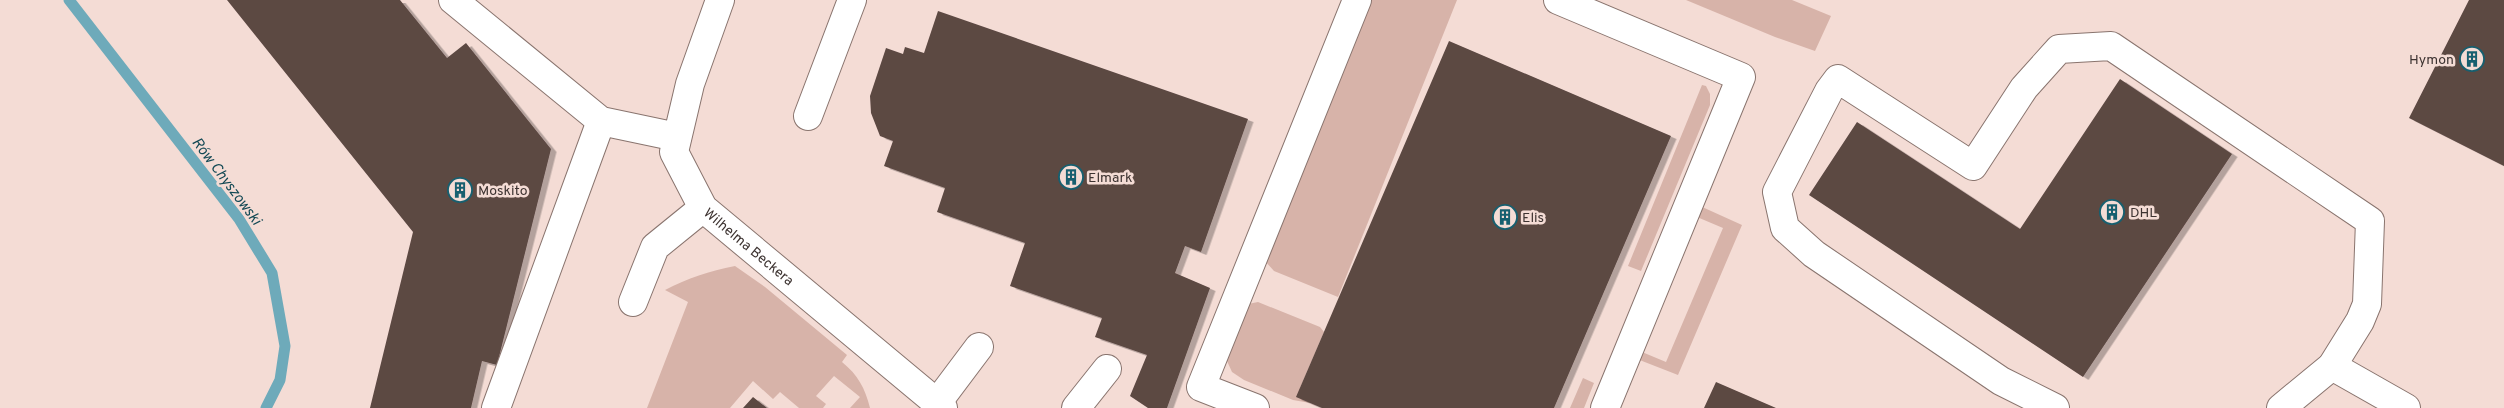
<svg xmlns="http://www.w3.org/2000/svg" width="2504" height="408" font-family="Overpass,sans-serif">
	<style>
		.green { fill: #d7b3a9 }
		.lines { fill: none; stroke-linecap: round; stroke-linejoin: round }
		.stream { stroke: #6eaaba; stroke-width: 11 }
		.building { fill: #5c4843; filter: url(#shadow) }
		.minor-casing { stroke: #89746e; stroke-width: 30 }
		.minor { stroke: #fff; stroke-width: 28 }
		.labels { text-anchor: middle; stroke-width: 5; stroke-linejoin: round; paint-order: stroke }
		.poi-label { font-size: 14px; fill: #3d3331; stroke: #f4dcd5; text-anchor: start }
		.street-label { font-size: 14px; fill: #3d3331; stroke: #f4dcd5 }
		.water-label { font-size: 15px; font-style: italic; fill: #124854; stroke: #f4dcd5 }
	</style>
	<defs>
		<filter id="shadow"><feDropShadow dx="5.5" dy="3" stdDeviation="0" flood-color="#0004"/></filter>
	</defs>
	<rect width="100%" height="100%" fill="#f4dcd5"/>
	<path class="green" d="M 1372,0 L 1457,0 L 1338,297 L 1274,271 L 1265,261 L 1266,251 Z
		M 1686,0 L 1792,0 L 1831,16 L 1815,51 L 1775,37 Z
		M 1702,85 L 1706,86 L 1710,94 L 1710,105 L 1641,271 L 1628,266 Z
		M 1700,206 L 1742,225 L 1678,375 L 1637,359 L 1642,352 L 1666,362 L 1723,228 L 1697,217 Z
		M 735,266 L 765,287 L 847,355 L 842,362 C 858,375 865,388 870,408 L 850,408 L 860,397 L 834,376 L 816,396 L 826,404 L 823,408 L 799,408 L 780,392 L 773,399 L 753,381 L 730,408 L 647,408 L 688,302 L 665,290 C 688,278 709,271 735,266 Z
		M 1258,302 L 1320,327 L 1324,332 L 1300,388 L 1321,398 L 1310,403 L 1293,400 L 1244,380 L 1232,372 L 1227,361 L 1226,349 L 1248,304 Z
		M 1583,378 L 1594,383 L 1584,408 L 1570,408 Z"/>
	<g class="lines">
		<path class="stream" d="M 69,0 L 239,219 L 272,273 L 285,346 L 280,380 L 266,408"/>
	</g>
	<path class="building" d="M 227,0 L 400,0 L 447,58 L 466,43 L 551,149 L 497,365 L 482,361 L 471,408 L 370,408 L 413,232 Z
		M 2469,0 L 2504,0 L 2504,166 L 2409,118 Z
		M 938,11 L 1248,119 L 1201,252 L 1185,246 L 1175,273 L 1210,288 L 1167,408 L 1148,408 L 1130,396 L 1147,355 L 1095,337 L 1102,318 L 1010,286 L 1025,243 L 937,212 L 945,188 L 884,166 L 893,141 L 880,136 L 871,113 L 870,96 L 886,48 L 903,54 L 905,47 L 924,53 Z
		M 1449,41 L 1671,136 L 1554,408 L 1322,408 L 1296,397 Z
		M 2120,79 L 2232,154 L 2083,377 L 1809,195 L 1857,122 L 2020,229 Z
		M 1716,382 L 1776,408 L 1704,408 Z
		M 753,397 L 767,408 L 743,408 Z"/>
	<g class="lines">
		<defs>
			<g id="minor">
				<path d="M 453,0 L 601,121 L 677,137"/>
				<path id="s1" d="M 720,0 L 690,84 L 674,152 L 703,208 L 943,408"/>
				<path d="M 1558,0 L 1741,77 L 1605,408"/>
				<path d="M 808,116 L 852,0"/>
				<path d="M 633,302 L 655,247 L 703,208"/>
				<path d="M 2332,366 L 2406,408"/>
				<path d="M 937,403 L 979,347"/>
				<path d="M 496,408 L 601,121"/>
				<path d="M 1076,408 L 1107,369"/>
				<path d="M 1255,408 L 1201,387 L 1357,0"/>
				<path d="M 2055,408 L 2001,381 L 1814,254 L 1785,228 L 1777,192 L 1829,91 L 1838,79 L 1973,166 L 2024,88 L 2059,49 L 2111,46 L 2370,221 L 2367,304 L 2360,321 L 2332,366 L 2281,408"/>
			</g>
		</defs>
		<use href="#minor" class="minor-casing"/>
		<use href="#minor" class="minor"/>
	</g>
	<defs>
		<symbol id="building-ring" viewBox="-11 -11 22 22"><circle r="9.5" fill="#f4dcd5" stroke="#175f6f" stroke-width="1.5"/><path d="M-4-6H4V6H1V3H-1V6H-4ZM-2.5-4.3h1.7v1.8h-1.7ZM.8-4.3h1.7v1.8H.8ZM-2.5-1h1.7V.8h-1.7ZM.8-1h1.7V.8H.8Z" fill="#175f6f"/></symbol>
	</defs>
	<g fill-rule="evenodd">
		<use href="#building-ring" x="2458" y="45" width="28" height="28"/>
		<use href="#building-ring" x="1057" y="163" width="28" height="28"/>
		<use href="#building-ring" x="446" y="176" width="28" height="28"/>
		<use href="#building-ring" x="2098" y="198" width="28" height="28"/>
		<use href="#building-ring" x="1491" y="203" width="28" height="28"/>
	</g>
	<g class="labels">
		<g class="poi-label">
			<text x="2454" y="64" text-anchor="end">Hymon</text>
			<text x="1088" y="182">Elmark</text>
			<text x="478" y="195">Moskito</text>
			<text x="2130" y="217">DHL</text>
			<text x="1522" y="222">Elis</text>
		</g>
		<g class="street-label">
			<text dy="5" stroke="none"><textPath href="#s1" startOffset="282">Wilhelma Beckera</textPath></text>
		</g>
		<g class="water-label">
			<text transform="translate(227 181) rotate(53)" y="5">Rów Chyszowski</text>
		</g>
	</g>
</svg>
